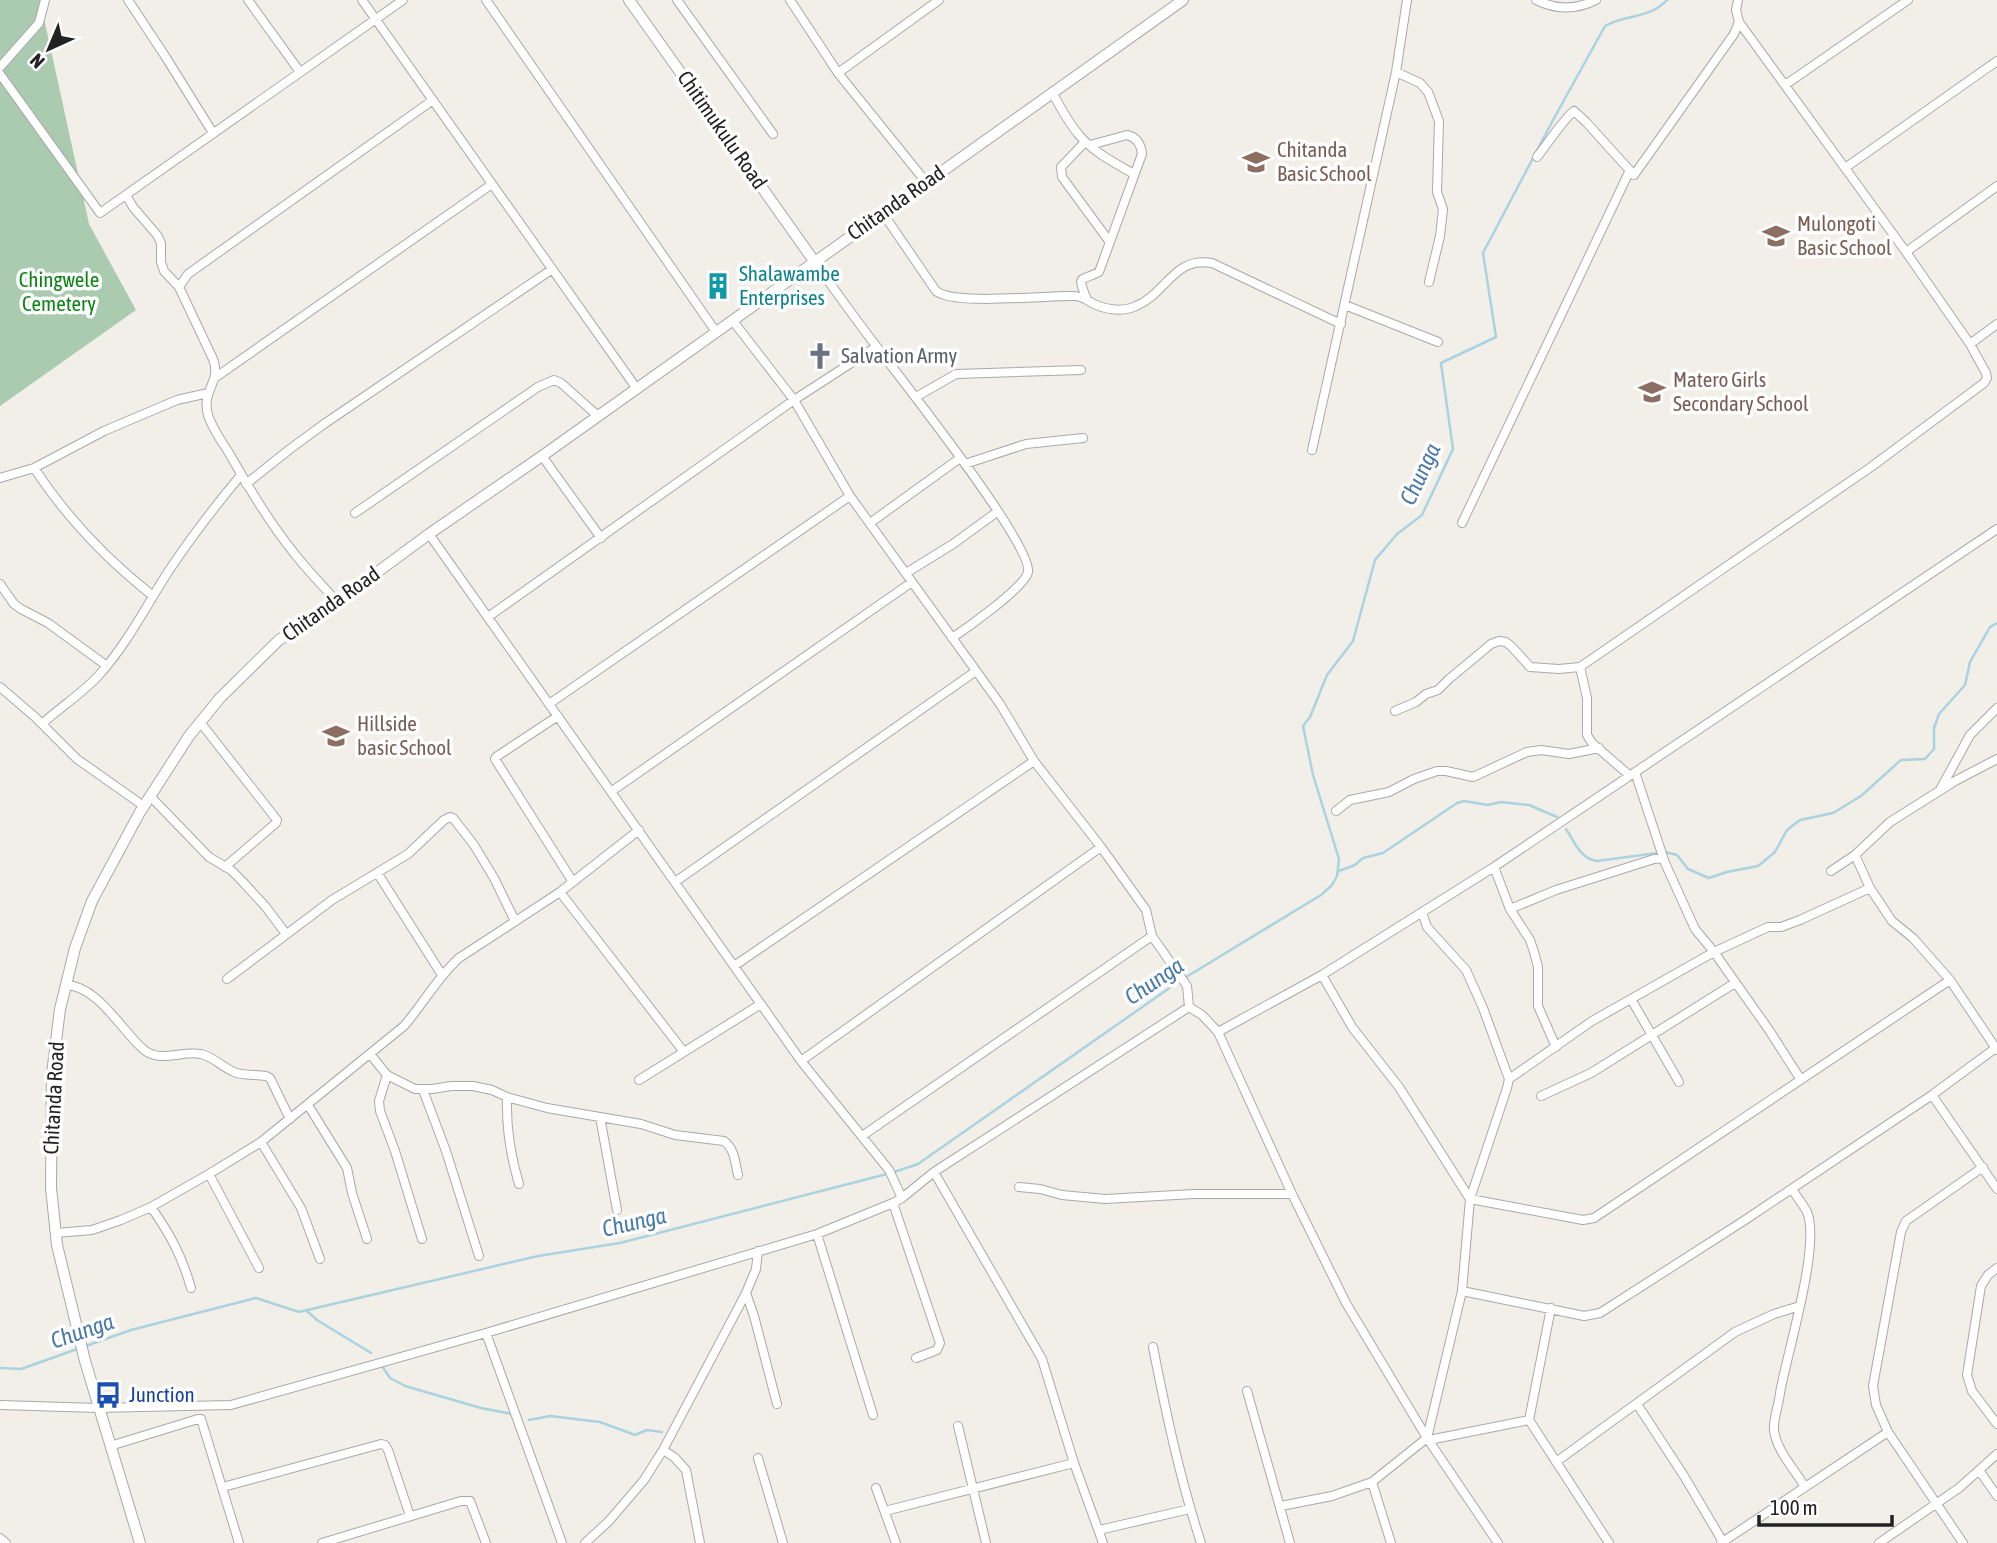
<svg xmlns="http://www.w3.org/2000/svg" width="1997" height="1543" font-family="'Asap Condensed',sans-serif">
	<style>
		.cemetery { fill: #aacbaf }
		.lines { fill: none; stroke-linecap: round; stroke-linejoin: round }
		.stream { stroke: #aad3df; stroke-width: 2.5 }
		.minor-casing { stroke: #a9a9a9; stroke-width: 10 }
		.tertiary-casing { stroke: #a9a9a9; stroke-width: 12 }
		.minor { stroke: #fff; stroke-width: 8 }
		.tertiary { stroke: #fff; stroke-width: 10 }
		.labels { text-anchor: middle; stroke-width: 7; stroke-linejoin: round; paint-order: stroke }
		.street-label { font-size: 21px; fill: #222; stroke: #fff }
		.education-label { font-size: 21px; fill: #785e54; stroke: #fff; text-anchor: start }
		.culture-label { font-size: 21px; fill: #0d838f; stroke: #fff; text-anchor: start }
		.park-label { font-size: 21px; fill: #0c8416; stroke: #fff }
		.worship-label { font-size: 21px; fill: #5b616d; stroke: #fff; text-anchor: start }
		.transit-label { font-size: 21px; fill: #164399; stroke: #fff; text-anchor: start }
		.water-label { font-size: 23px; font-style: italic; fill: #4a7aab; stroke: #fff }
	</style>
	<rect width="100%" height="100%" fill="#f2efe9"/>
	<path class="cemetery" d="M 0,0 L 40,0 L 89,224 L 136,310 L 0,406 Z"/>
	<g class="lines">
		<path class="stream" d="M 1566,829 C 1575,842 1580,859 1597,861 L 1657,853
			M 1665,852 L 1677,855 L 1688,869 L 1709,878 L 1727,872 L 1758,866 L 1775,852 L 1787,830 L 1800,820 L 1833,813 L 1861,796 L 1901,760 L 1925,759 L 1934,749 L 1934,728 L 1939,714 L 1965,685 L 1970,662 L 1990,627 L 1997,623
			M 1339,871 L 1355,865 L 1363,858 L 1383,853 L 1457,803 L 1464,801 L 1488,805 L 1501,802 L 1529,805 L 1557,817
			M 894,1172 L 918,1164 L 1178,982 L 1321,895 L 1332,885 L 1337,876 L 1339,859 L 1313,775 L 1303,726 L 1310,717 L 1327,675 L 1353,641 L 1375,560 L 1397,534 L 1422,515 L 1453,449 L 1441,363 L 1496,337 L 1483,253 L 1552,122 L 1605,26 C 1625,14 1650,19 1667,0
			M 307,1311 L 317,1320 L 371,1353
			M 86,1346 L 131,1330 L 256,1298 L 299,1312 L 538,1256 L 620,1243 L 887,1174
			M 382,1366 L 390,1378 L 405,1386 L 481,1408 L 512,1414
			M 0,1368 L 21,1369 L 80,1348
			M 529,1420 L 550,1416 L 600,1422 L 635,1435 L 647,1430 L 662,1432"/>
		<defs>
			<path id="minor" d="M 128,0 L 165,56 L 213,133
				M 248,0 L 300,72
				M 362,0 L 637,389
				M 486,0 L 716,332
				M 677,0 L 773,134
				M 790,0 L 838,73 L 926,182
				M 1536,0 C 1556,10 1576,10 1596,0
				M 0,67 L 39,23 L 45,0
				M 1396,72 L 1420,83 L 1428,92 L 1439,121 L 1437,192 L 1443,209 L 1440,236 L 1429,282
				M 838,73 L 939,0
				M 0,74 L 100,213 L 403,0
				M 1785,85 L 1908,0
				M 1052,92 C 1060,107 1068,122 1079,135 C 1093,152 1115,163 1134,174
				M 1085,142 L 1061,167 L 1062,177 L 1109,241
				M 1537,157 C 1545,147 1566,116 1574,111 L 1586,122 L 1634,175 L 1734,34 L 1739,22
				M 1845,168 L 1997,61
				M 126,195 L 133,207 L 157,235 L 161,243 L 161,262 L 164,271 L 179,287 L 213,359 C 222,382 201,390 208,415 C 212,428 222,442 229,453 C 249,488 269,522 294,553 C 307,570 323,586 337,602
				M 882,212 L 936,291 C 955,306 1046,295 1074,296 C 1082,296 1087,300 1094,304 C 1107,310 1123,312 1136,306 C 1166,294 1174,256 1212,263 L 1341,324
				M 1906,252 L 1997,186
				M 814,261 C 835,290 855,319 877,347 C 900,378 1033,545 1028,572 C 1025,587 967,628 952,638
				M 179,287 L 188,274 L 433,100
				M 1087,300 C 1077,274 1079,282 1099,272 L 1142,154 C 1141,144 1136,137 1127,135 L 1090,145
				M 1345,305 L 1438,342
				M 733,321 L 794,400 L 850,496 L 1000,704 L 1034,761 L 1101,847 L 1146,910 L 1152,936 L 1187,986 L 1189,1007
				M 1970,344 L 1997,324
				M 216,377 L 492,184
				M 916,397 L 956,374 L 1081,370
				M 1312,450 L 1396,72 L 1407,0
				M 542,456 L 601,538
				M 965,464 L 1026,444 L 1083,438
				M 34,468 C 67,518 106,559 153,596
				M 0,478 L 34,468 L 104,431 L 177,400 L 208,393
				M 246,484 L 290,449 L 324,424 L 551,270
				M 355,513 L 538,387 L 554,380 L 561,383 L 598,416
				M 870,523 L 960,458
				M 1462,523 L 1630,170
				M 429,534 L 801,1061 L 889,1170 L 902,1198
				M 906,573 L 953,544 L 997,512
				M 0,584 L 14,604 L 21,609 L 48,623 L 107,666
				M 488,617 L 794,400 L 876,347
				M 1580,667 L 1587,698 L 1587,735 L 1592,743 L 1629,775
				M 0,687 L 35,717 L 77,759 L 138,802
				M 549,704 L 850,496
				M 1395,711 L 1416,702 L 1426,694 L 1438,690 L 1449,679 L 1484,650 L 1491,644 L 1499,641 L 1506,642 L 1512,647 L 1530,667 L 1559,669 L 1580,667 L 1871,467 L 1984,383 L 1987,378 L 1986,373 L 1970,344 L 1906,252 L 1739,22 L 1736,10 L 1738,0
				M 558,716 L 496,757 L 495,759 L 573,882
				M 200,722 L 277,820 L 276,823 L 225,867
				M 42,724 C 60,707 82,694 99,675 C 128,643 147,604 170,569 C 192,536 216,505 241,475
				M 1997,759 L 1955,781 L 1890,822 L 1855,855 L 1870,888 L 1892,921 L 1913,938 L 1950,980 L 1997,1050
				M 1635,772 L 1665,863 L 1695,929 L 1714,952 L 1769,1030 L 1801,1080
				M 1941,788 L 1970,735 L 1997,708
				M 612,791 L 912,582
				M 150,796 L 209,857 L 231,870 L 242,881 L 265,906 L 286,934
				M 1336,811 L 1350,800 L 1389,792 L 1414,779 L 1437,771 L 1446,771 L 1473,777 L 1527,752 L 1541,750 L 1569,754 L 1599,748
				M 639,830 L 560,892 L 684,1052
				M 1494,867 L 1510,909 L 1530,940 L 1534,952 L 1538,967 L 1538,1006 L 1556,1047
				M 1831,871 L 1855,855
				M 378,874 L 442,975
				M 675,882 L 976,671
				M 1510,909 L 1556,890 L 1654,859 L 1663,858
				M 734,966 L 1034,761
				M 1322,975 L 1352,1027 L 1399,1087 L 1470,1199 L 1583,1220 L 1594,1218 L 1950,980
				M 227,979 L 332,900 L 408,854 L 444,820 L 450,817 L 453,818 L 474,845 L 494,878 L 515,921
				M 66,985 C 98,986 121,1030 143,1049 C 160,1064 181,1050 201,1054 C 214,1057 222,1067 234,1072 C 243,1076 256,1074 266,1076 L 270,1078 L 290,1119
				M 1631,999 L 1679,1082
				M 1189,1007 L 1202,1015 L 1218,1032 L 1292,1194 L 1346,1303 L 1427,1438 L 1498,1543
				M 1218,1032 L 1322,975 L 1494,867 L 1997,529
				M 370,1054 L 387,1075 L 415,1089 L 432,1089 L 451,1086 L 473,1086 L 492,1090 L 507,1097 L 547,1108 L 641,1124 L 675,1135 L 724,1141 C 735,1149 735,1163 738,1175
				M 801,1061 L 1101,847
				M 387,1075 L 379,1101 L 380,1111 L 395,1151 L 422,1239
				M 1509,1079 L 1592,1021 L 1714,952 L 1768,927 L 1781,927 L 1800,920 L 1870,888
				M 639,1080 L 761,1004
				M 423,1090 L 446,1151 L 479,1256
				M 1932,1095 L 1997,1189
				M 1541,1096 L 1591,1073 L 1735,983
				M 507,1097 C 506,1128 510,1154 519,1184
				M 308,1105 L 347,1168 L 352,1193 L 367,1239
				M 600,1117 L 617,1210
				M 862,1136 L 1152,936
				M 261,1142 L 301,1208 L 320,1259
				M 934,1172 L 1042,1359 L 1074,1463 L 1103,1543
				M 209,1174 L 259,1268
				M 1019,1187 L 1040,1189 L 1062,1195 L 1105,1199 L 1194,1194 L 1292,1194
				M 1792,1189 C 1796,1196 1803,1204 1807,1212 C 1821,1245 1787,1353 1780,1393 C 1779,1404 1773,1419 1774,1430 C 1776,1450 1795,1470 1805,1487
				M 893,1203 L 940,1343 L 937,1350 L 916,1358
				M 151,1207 C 170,1234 182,1256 191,1288
				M 56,1233 L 92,1230 L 121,1220 L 151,1207 L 209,1174 L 261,1142 L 404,1026 C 423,1004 437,978 459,958 L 560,892
				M 817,1234 L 873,1415
				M 1997,1268 L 1988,1275 L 1981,1286 L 1967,1375 L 1972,1391 L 1997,1424
				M 1462,1291 L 1584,1316 L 1600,1313 L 1745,1220 L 1932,1095 L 1997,1047
				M 746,1293 L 754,1316 L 777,1404
				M 1551,1308 L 1529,1420 L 1609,1543
				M 486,1333 L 562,1543
				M 1153,1347 C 1166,1413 1180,1479 1201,1543
				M 1247,1391 L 1290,1543
				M 1637,1404 L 1684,1476 L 1723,1542
				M 0,1405 L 98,1408 L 231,1405 L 486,1333 L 817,1234 L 893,1203 L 902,1198 L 934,1172 L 1189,1007
				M 958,1426 L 986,1543
				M 1429,1440 L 1529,1420
				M 110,1446 L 198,1419 L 201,1419 L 239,1543
				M 663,1450 L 674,1457 L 686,1470 L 700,1543
				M 758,1458 L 783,1543
				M 1556,1462 L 1735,1332 L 1774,1314 L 1800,1306
				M 1979,1470 L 1997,1496
				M 1372,1482 L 1391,1543
				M 223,1487 L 381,1444 L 385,1445 L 388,1450 L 410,1516
				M 876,1488 L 896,1543
				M 1281,1506 L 1332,1496 L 1372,1482 L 1427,1438 L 1462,1291 L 1470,1199 L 1507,1088 L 1509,1079 L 1483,1008 L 1466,970 L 1427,927 L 1422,912
				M 885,1511 L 1074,1463
				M 1099,1530 L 1190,1509
				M 0,1538 L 6,1543
				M 322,1543 L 461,1501 L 470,1501 L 486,1543
				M 585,1543 L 609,1521 L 644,1480 L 663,1450 L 746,1293 L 756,1269 L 758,1251
				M 1721,1543 L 1888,1432
				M 1879,1543 L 1959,1488 L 1997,1454
				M 1963,1543 L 1888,1432 L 1876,1405 L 1873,1386 L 1901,1232 L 1906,1221 L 1983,1167"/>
			<path id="tertiary" d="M 629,0 L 814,261
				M 140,1543 L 85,1361 L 57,1245 L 51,1188 L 52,1074 L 60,1009 L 66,985 L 75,948 L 92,901 L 140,812 L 189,736 L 220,698 L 279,640 L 337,602 L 429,534 L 542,456 L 1183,0"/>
		</defs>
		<use href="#minor" class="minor-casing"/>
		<use href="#tertiary" class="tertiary-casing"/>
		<use href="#minor" class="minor"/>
		<use href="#tertiary" class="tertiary"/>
	</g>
	<defs>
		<symbol id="school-bare" viewBox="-9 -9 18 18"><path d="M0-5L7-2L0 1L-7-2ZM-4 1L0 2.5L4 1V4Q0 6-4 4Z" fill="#8d6e63" stroke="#fff" stroke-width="2.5" paint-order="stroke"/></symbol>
		<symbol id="building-bare" viewBox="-9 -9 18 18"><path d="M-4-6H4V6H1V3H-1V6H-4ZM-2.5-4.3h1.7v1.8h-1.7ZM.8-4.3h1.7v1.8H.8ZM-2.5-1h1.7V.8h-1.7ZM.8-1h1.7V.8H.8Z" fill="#0f9aa8" stroke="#fff" stroke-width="2.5" paint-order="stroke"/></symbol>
		<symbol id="church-bare" viewBox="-9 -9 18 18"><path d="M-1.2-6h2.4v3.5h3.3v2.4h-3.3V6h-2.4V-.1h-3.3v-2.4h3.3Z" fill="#6b7280" stroke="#fff" stroke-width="2.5" paint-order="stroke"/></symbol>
		<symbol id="bus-bare" viewBox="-9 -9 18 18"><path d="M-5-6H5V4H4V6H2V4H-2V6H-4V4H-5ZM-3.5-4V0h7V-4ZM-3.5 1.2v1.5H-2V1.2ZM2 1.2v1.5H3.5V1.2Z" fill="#1a4fb4" stroke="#fff" stroke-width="2.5" paint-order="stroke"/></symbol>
	</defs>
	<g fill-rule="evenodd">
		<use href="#school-bare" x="1237" y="143" width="38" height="38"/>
		<use href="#school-bare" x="1757" y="217" width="38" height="38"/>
		<use href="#building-bare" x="699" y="267" width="38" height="38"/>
		<use href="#church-bare" x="801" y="337" width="38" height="38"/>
		<use href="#school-bare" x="1633" y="373" width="38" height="38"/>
		<use href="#school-bare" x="317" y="717" width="38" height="38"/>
		<use href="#bus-bare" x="89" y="1376" width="38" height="38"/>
	</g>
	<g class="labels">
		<g class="street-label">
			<text transform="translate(722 130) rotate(55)" y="7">Chitimukulu Road</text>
			<text transform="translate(896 203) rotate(-35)" y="7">Chitanda Road</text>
			<text transform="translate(331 604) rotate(-35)" y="7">Chitanda Road</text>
			<text transform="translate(54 1098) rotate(-87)" y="7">Chitanda Road</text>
		</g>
		<g class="education-label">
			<text x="1277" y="157">Chitanda<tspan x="1277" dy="24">Basic School</tspan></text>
			<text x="1797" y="231">Mulongoti<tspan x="1797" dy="24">Basic School</tspan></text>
			<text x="1673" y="387">Matero Girls<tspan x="1673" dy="24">Secondary School</tspan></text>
			<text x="357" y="731">Hillside<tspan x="357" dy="24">basic School</tspan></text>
		</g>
		<g class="culture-label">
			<text x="739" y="281">Shalawambe<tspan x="739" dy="24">Enterprises</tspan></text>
		</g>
		<g class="park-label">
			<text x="59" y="287">Chingwele<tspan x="59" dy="24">Cemetery</tspan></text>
		</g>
		<g class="worship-label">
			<text x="841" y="363">Salvation Army</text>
		</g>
		<g class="transit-label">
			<text x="129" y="1402">Junction</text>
		</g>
		<g class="water-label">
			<text transform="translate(1420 474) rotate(-65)" y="8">Chunga</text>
			<text transform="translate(1154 981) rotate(-34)" y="8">Chunga</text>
			<text transform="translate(634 1222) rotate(-13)" y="8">Chunga</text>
			<text transform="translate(82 1331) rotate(-19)" y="8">Chunga</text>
		</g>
	</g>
	<g transform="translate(49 49) rotate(224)" stroke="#ffffff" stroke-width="5" paint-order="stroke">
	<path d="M0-5L12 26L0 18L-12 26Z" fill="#222222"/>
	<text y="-10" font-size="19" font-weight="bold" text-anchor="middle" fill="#222222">N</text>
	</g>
	<path d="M1759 1515v10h133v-10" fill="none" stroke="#222222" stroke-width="3.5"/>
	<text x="1770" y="1515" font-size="21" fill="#222222" stroke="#ffffff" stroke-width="5" paint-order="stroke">100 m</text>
</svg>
